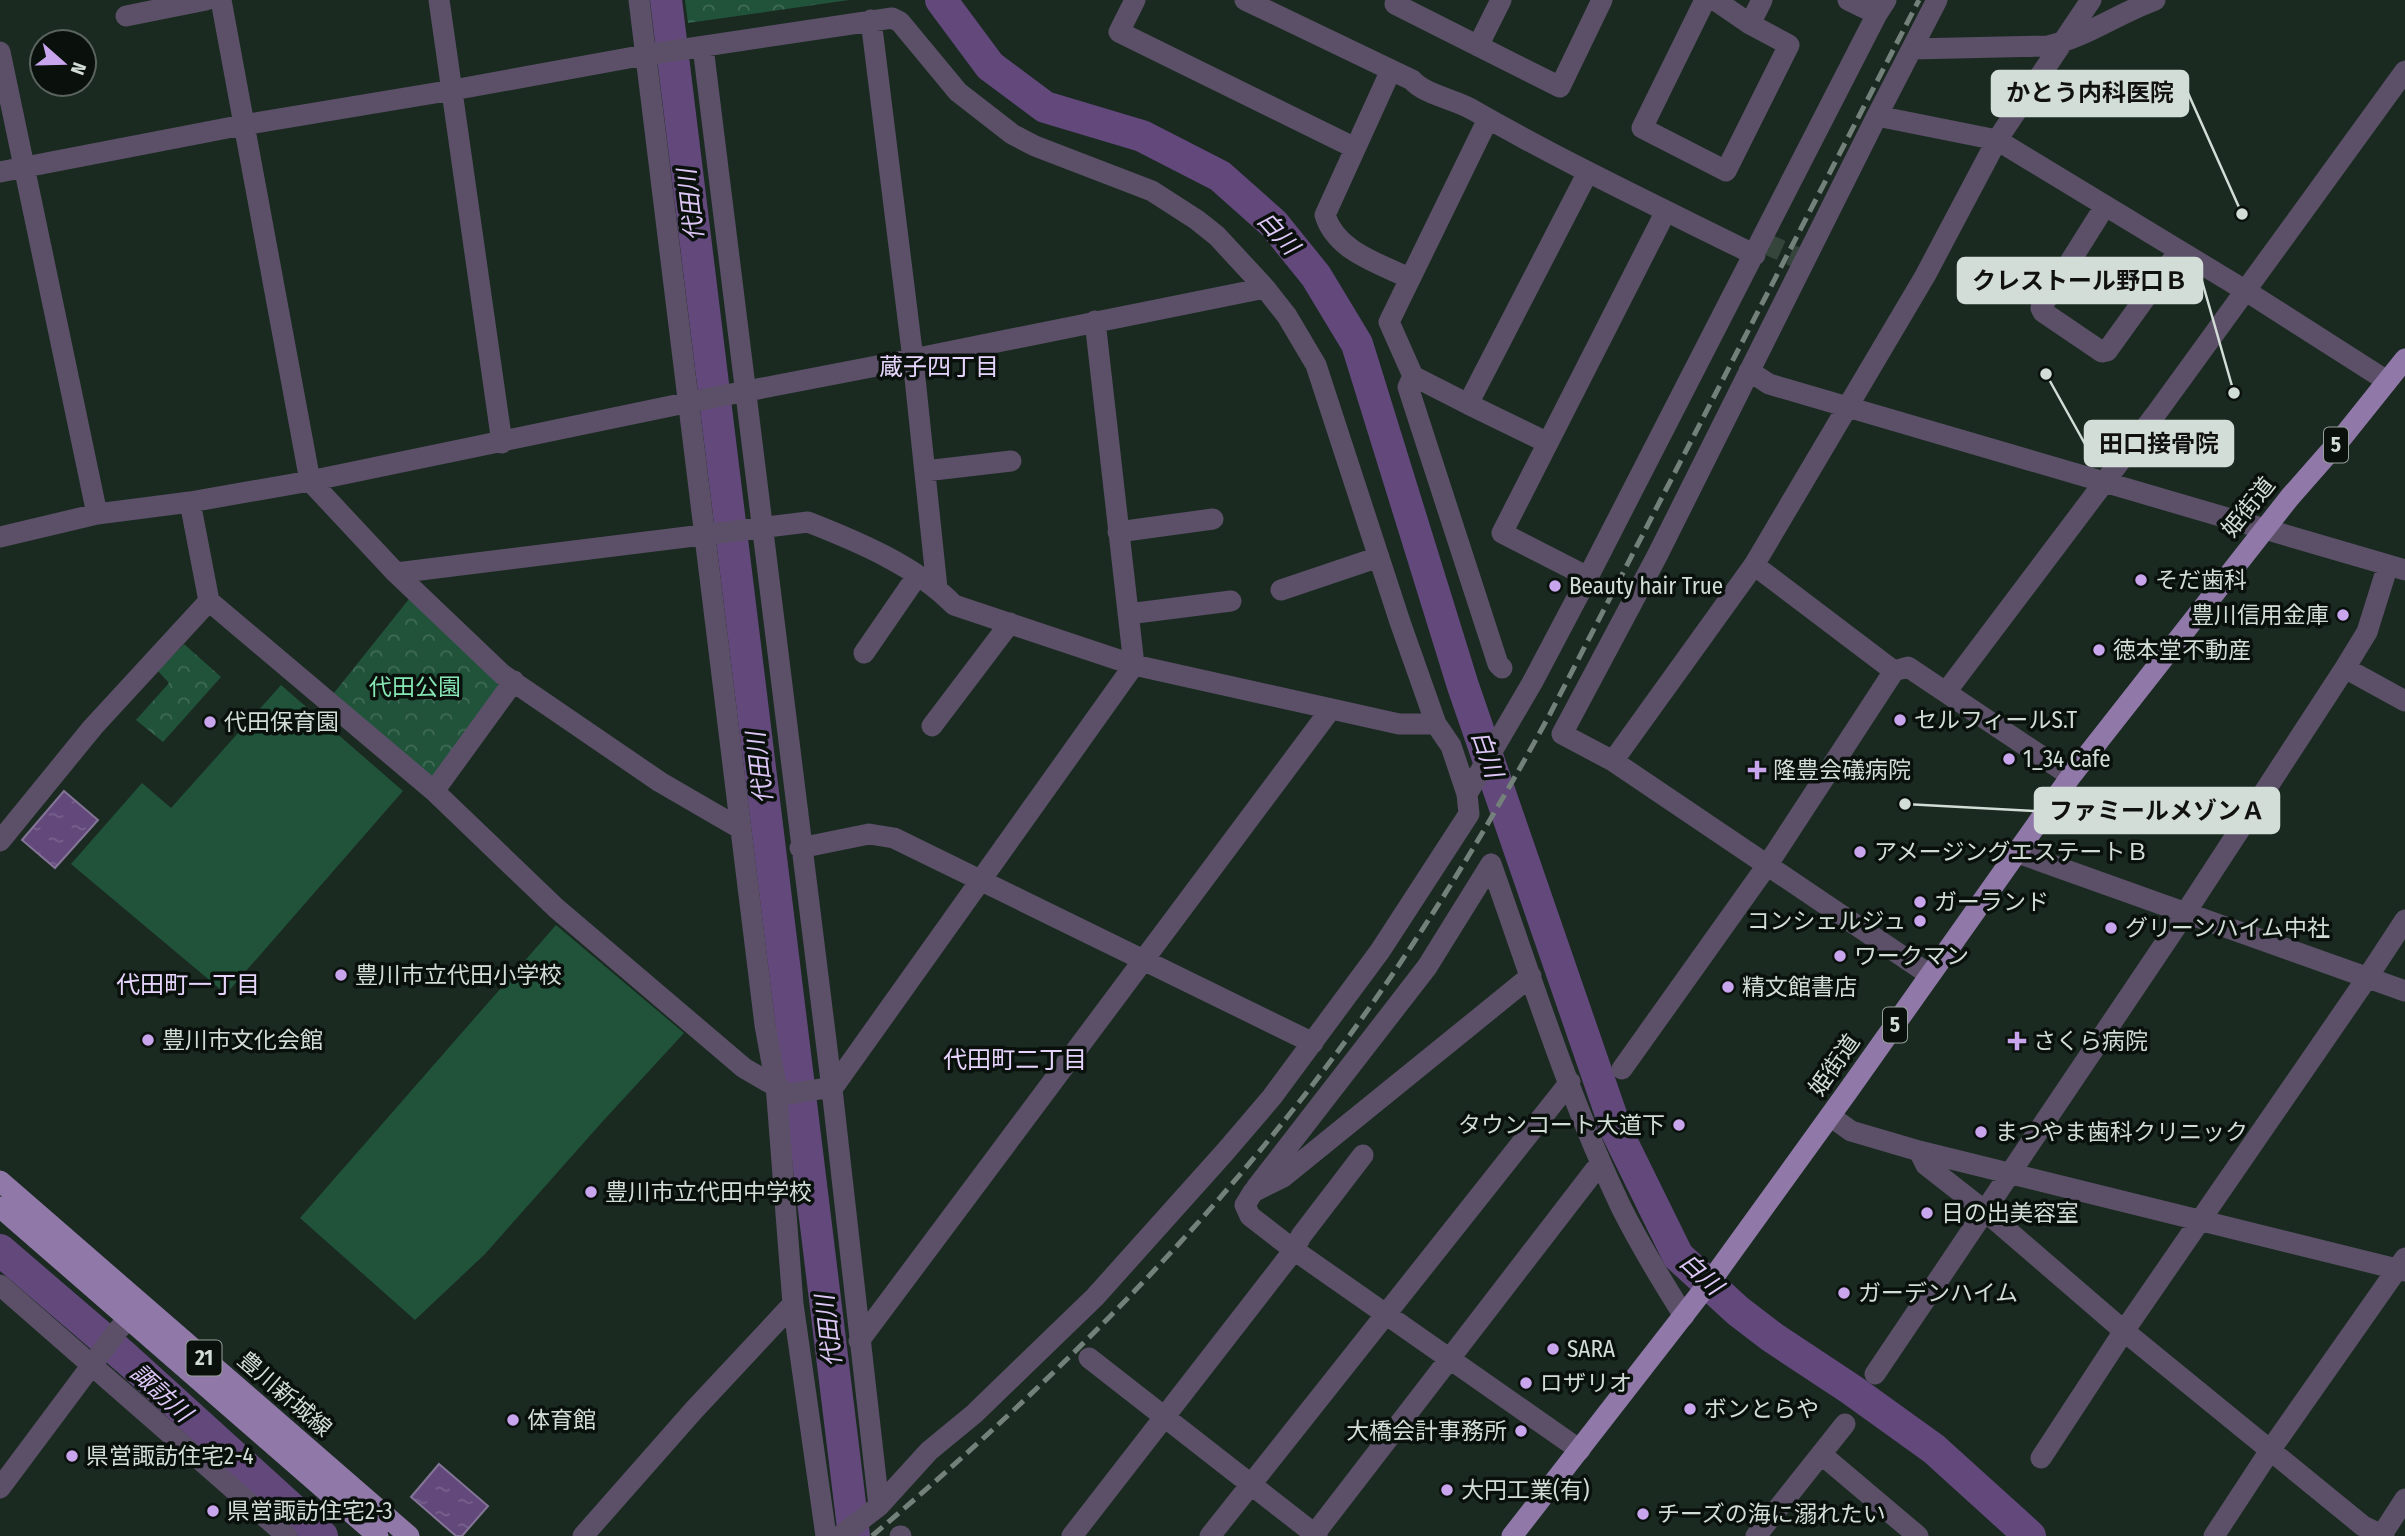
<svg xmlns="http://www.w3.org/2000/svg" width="2405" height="1536" font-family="'Fira Sans Condensed','Noto Sans JP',sans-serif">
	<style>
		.green { fill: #21533b }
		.park { fill: url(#park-crowns) }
		.water { fill: url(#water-ripples); stroke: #847597; stroke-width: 2 }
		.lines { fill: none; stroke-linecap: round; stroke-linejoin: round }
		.river { stroke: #62487b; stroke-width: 32 }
		.minor-tunnel { stroke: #36453c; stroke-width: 21; stroke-dasharray: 21 10; stroke-linecap: butt }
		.minor { stroke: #5b5067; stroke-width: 21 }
		.major { stroke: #9079a8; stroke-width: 21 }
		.rail { stroke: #74817a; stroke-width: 5; stroke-dasharray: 14 7; stroke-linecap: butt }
		.poi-dot { fill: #c9a5ee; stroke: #0a110d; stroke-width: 2.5 }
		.labels { text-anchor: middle; stroke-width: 7; stroke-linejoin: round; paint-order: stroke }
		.shield { fill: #0a110d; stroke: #97a09a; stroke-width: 2 }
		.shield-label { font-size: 21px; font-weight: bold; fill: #d3ddd7 }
		.street-label { font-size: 23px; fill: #d3ddd7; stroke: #0a110d }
		.poi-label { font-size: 23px; fill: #d3ddd7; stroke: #0a110d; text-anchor: start }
		.park-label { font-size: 23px; fill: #86e7b5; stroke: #0a110d }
		.water-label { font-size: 24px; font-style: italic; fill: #dec7f7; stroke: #0a110d }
		.neighbourhood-label { font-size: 24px; fill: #e7d4fd; stroke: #0a110d }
		.leader { fill: none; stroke: #d3ddd7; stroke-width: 2.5 }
		.callout-dot { fill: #d3ddd7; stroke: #0a110d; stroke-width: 2.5 }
		.callout { fill: #d3ddd7; stroke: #d3ddd7; stroke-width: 2.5 }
		.callout-label { font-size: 24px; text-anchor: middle; font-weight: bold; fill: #111 }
	</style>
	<defs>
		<pattern id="park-crowns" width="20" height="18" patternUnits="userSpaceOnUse" patternTransform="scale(1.75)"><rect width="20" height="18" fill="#21533b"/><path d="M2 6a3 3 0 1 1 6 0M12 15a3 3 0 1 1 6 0" fill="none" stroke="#406b57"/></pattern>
		<pattern id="water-ripples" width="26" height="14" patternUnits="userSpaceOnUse" patternTransform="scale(1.75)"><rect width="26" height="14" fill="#62487b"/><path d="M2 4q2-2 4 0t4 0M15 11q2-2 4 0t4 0" fill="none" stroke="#78628d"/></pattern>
	</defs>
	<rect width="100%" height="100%" fill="#1a2a21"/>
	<path class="green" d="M 281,685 L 403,791 L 226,994 L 71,864 L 142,783 L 171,808 Z
		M 556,925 L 684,1033 L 603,1121 L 485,1254 L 415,1320 L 300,1218 Z"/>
	<path class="park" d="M 685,0 L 849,0 L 688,23 Z
		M 409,599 L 497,682 L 500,689 L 437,776 L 427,777 L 334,693 Z
		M 184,644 L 221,677 L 163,742 L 136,720 L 169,683 L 158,671 Z"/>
	<path class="water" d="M 64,791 L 98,820 L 55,868 L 22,840 Z
		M 439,1464 L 488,1506 L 462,1536 L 456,1536 L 411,1497 Z"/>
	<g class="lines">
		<path class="river" d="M 666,0 L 854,1536
			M 941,0 L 990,66 L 1045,107 L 1142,136 L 1220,176 L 1274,224 L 1316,276 L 1357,344 L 1463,686 L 1617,1132 L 1678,1256 L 1738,1311 L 1772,1337 L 1852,1390 L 1934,1449 L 2030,1536
			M 0,1250 L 127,1359 L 322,1536"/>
		<path class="minor-tunnel" d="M 1762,242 L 1805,261"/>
		<path class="minor" d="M 221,0 L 310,481 L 396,573 L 502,674 L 660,782 L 741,829
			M 439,0 L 502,443
			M 639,0 L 765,1025 L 776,1085 L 793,1304 L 826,1536
			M 1135,0 L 1119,32 L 1355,148
			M 1245,0 L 1412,80 C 1425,95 1455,99 1473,110 C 1565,163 1661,208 1755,255
			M 1397,0 L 1395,4 L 1560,87 L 1602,0
			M 1705,0 L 1642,128 L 1726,171 L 1789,45 L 1750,24 L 1715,0
			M 1848,0 L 1877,14
			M 126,16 L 206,0
			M 871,20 L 913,359 L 937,588
			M 1750,24 L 1762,0
			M 1478,46 L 1501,0
			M 703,47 L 832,1089 L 879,1506
			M 1912,49 L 2048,46 C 2086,37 2119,13 2155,0
			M 0,52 L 97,514
			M 1391,70 L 1325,215 C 1336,251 1378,263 1409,278
			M 1877,116 L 1997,140 L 2246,291 L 2387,381
			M 0,172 L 243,125 L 453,90 L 645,55 L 892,18 L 900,22 L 958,92 L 1012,134 L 1035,146 L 1152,191 L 1197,220 L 1217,236 L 1265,288 L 1287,316 L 1316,365 L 1400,622 L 1436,724 L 1451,746 L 1467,794 L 1469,814 L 1380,951 L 1272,1097 L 1225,1152 L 1095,1297 L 974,1414 L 929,1451 L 879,1506 L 840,1536
			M 2105,206 L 2041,308 L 2043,312 L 2102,352 L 2107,351 L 2179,251
			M 1749,371 L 1769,384 L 2405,570
			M 1413,376 L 1408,387 L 1498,664 L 1502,668
			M 1468,404 L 1413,376 L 1389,322 L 1488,119
			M 1548,443 L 1468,404 L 1588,172
			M 925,471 L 1011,461
			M 190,502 L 209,601 L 434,791 L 556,908 L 744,1068 L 789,1094 L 820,1089 L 832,1089
			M 1118,532 L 1213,519
			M 0,537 L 97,514 L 190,502 L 310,481 L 695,401 L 913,359 L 1265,288
			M 1754,565 L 1894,671
			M 396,573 L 808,522 C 859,542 916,566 954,605 L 1134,665 L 1399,724 L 1436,724
			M 1588,577 L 1502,533 L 1666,211
			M 1281,590 L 1379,557
			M 1128,614 L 1231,601
			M 864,653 L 917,576
			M 2345,668 L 2405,701
			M 1946,692 L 2158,411 L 2405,71
			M 932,726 L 1010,623
			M 1613,761 L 1754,565 L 1925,276 L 1997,140 L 2091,0
			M 434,791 L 514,681
			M 1467,794 L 1532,683 L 1588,577 L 1877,14 L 1886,0
			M 0,841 L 93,727 L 209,601
			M 800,848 L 869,834 L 894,838 L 1313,1043
			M 2018,853 L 2405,991
			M 1491,864 C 1532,979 1569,1099 1622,1209 C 1640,1245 1662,1281 1684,1316
			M 1930,975 L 1613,761 L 1562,734 L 1657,556 L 1877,116 L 1937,0
			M 1531,976 L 1283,1177 L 1253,1192 L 1245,1205 L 1250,1216 L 1294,1250 L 1580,1450
			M 1622,1069 L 1768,864 L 1894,671 L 1908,667 L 2071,776
			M 832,1089 L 1134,665 L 1095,321
			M 1830,1116 L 1851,1131 L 1919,1151 L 2405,1271
			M 1919,1151 L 1926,1165 L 1986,1212 L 2124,1331 L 2363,1526 L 2384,1536
			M 1256,1188 L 1427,967 L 1491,864
			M 0,1285 L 287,1536
			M 859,1341 L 1331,709
			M 1089,1358 L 1317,1536
			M 1875,1374 L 2186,912 L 2345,668 L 2367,632 L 2388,565
			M 1821,1454 L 1918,1536
			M 2041,1458 L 2124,1331 L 2367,978 L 2405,920
			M 0,1488 L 118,1330 L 141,1305
			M 583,1536 L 694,1410 L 793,1304
			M 900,1536 L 901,1536
			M 1072,1536 L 1294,1250 L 1301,1236 L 1363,1155
			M 1210,1536 L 1570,1082
			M 1313,1536 L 1595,1170
			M 1756,1536 L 1845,1424
			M 2214,1536 L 2271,1449 L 2405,1258
			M 2381,1536 L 2405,1499"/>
		<path class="major" d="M 0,1181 L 409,1536
			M 0,1207 L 378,1536
			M 1512,1536 L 1718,1271 L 1848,1091 L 2071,776 L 2290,497 L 2341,439 L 2405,359"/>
		<path class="rail" d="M 872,1536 C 1024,1407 1168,1268 1292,1111 C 1391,987 1474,853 1550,714 L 1919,0"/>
	</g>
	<g class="poi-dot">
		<circle cx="2141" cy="580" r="7"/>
		<circle cx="1555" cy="586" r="7"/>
		<circle cx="2343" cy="615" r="7"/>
		<circle cx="2099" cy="650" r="7"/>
		<circle cx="1900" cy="720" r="7"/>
		<circle cx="210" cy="722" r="7"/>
		<circle cx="2009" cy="759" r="7"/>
		<path d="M1753.5 759.5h7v7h7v7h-7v7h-7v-7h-7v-7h7z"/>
		<circle cx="1860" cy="852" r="7"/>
		<circle cx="1920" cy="902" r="7"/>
		<circle cx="1920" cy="921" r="7"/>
		<circle cx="2111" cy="928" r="7"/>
		<circle cx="1840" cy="956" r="7"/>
		<circle cx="341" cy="975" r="7"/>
		<circle cx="1728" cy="987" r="7"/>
		<circle cx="148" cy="1040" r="7"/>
		<path d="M2013.5 1030.5h7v7h7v7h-7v7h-7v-7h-7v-7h7z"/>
		<circle cx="1679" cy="1125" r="7"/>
		<circle cx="1981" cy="1132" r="7"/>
		<circle cx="591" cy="1192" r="7"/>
		<circle cx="1927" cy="1213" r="7"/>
		<circle cx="1844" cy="1293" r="7"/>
		<circle cx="1553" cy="1349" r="7"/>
		<circle cx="1526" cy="1383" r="7"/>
		<circle cx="1690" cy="1409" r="7"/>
		<circle cx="513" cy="1420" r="7"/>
		<circle cx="1521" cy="1431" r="7"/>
		<circle cx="72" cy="1456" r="7"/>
		<circle cx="1447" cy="1490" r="7"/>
		<circle cx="213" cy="1511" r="7"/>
		<circle cx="1643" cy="1514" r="7"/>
	</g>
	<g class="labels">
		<g class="shield">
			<rect x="2324" y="427.5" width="24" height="35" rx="5"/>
			<rect x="1883" y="1007.5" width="24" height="35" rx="5"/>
			<rect x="186.5" y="1340.5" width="35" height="35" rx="5"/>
		</g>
		<g class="shield-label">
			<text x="2336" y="452">5</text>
			<text x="1895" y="1032">5</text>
			<text x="204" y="1365">21</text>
		</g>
		<g class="street-label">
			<text transform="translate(2248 507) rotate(-51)" y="8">姫街道</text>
			<text transform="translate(1834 1065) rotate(-55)" y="8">姫街道</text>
			<text transform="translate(285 1394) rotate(41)" y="8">豊川新城線</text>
		</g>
		<g class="poi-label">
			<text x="2155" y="588">そだ歯科</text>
			<text x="1569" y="594">Beauty hair True</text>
			<text x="2329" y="623" text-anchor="end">豊川信用金庫</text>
			<text x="2113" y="658">徳本堂不動産</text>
			<text x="1914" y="728">セルフィールS.T</text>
			<text x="224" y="730">代田保育園</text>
			<text x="2023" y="767">1_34 Cafe</text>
			<text x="1773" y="778">隆豊会礒病院</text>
			<text x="1874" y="860">アメージングエステートＢ</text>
			<text x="1934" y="910">ガーランド</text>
			<text x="1906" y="929" text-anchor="end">コンシェルジュ</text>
			<text x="2125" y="936">グリーンハイム中社</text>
			<text x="1854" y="964">ワークマン</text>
			<text x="355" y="983">豊川市立代田小学校</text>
			<text x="1742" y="995">精文館書店</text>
			<text x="162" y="1048">豊川市文化会館</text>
			<text x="2033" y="1049">さくら病院</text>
			<text x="1665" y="1133" text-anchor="end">タウンコート大道下</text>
			<text x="1995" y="1140">まつやま歯科クリニック</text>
			<text x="605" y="1200">豊川市立代田中学校</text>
			<text x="1941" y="1221">日の出美容室</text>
			<text x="1858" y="1301">ガーデンハイム</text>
			<text x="1567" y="1357">SARA</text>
			<text x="1540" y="1391">ロザリオ</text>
			<text x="1704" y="1417">ボンとらや</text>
			<text x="527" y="1428">体育館</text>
			<text x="1507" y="1439" text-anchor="end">大橋会計事務所</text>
			<text x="86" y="1464">県営諏訪住宅2-4</text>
			<text x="1461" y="1498">大円工業(有)</text>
			<text x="227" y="1519">県営諏訪住宅2-3</text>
			<text x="1657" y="1522">チーズの海に溺れたい</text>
		</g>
		<g class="park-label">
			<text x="415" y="695">代田公園</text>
		</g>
		<g class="water-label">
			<text transform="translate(691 205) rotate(-97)" y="8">代田川</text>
			<text transform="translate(1278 233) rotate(48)" y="8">白川</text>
			<text transform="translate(1487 754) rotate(71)" y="8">白川</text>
			<text transform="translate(760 768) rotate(-97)" y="8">代田川</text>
			<text transform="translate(1701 1274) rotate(43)" y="8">白川</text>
			<text transform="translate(829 1331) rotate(-97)" y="8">代田川</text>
			<text transform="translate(161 1393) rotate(42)" y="8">諏訪川</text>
		</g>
		<g class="neighbourhood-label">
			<text x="939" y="375">蔵子四丁目</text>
			<text x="188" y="993">代田町一丁目</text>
			<text x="1015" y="1068">代田町二丁目</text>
		</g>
	</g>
	<path class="leader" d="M2242 214L2188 93M2234 393L2202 281M2046 374L2085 444M1905 804L2035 811"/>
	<g class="callout-dot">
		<circle cx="2242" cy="214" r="7"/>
		<circle cx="2234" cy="393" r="7"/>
		<circle cx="2046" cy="374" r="7"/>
		<circle cx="1905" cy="804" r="7"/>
	</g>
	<g class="callout">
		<rect x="1992" y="71" width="196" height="45" rx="7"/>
		<rect x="1958" y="258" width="244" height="45" rx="7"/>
		<rect x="2085" y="421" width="148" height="45" rx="7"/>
		<rect x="2035" y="788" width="244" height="45" rx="7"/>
	</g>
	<g class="callout-label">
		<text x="2090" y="101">かとう内科医院</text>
		<text x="2080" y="289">クレストール野口Ｂ</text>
		<text x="2159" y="452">田口接骨院</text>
		<text x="2157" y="819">ファミールメゾンＡ</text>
	</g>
	<g transform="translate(63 63) rotate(110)"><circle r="33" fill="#0a110d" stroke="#5a635e" stroke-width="2"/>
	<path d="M0-5L12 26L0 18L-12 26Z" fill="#c9a5ee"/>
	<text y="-10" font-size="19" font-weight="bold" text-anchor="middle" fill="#d3ddd7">N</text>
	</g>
</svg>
